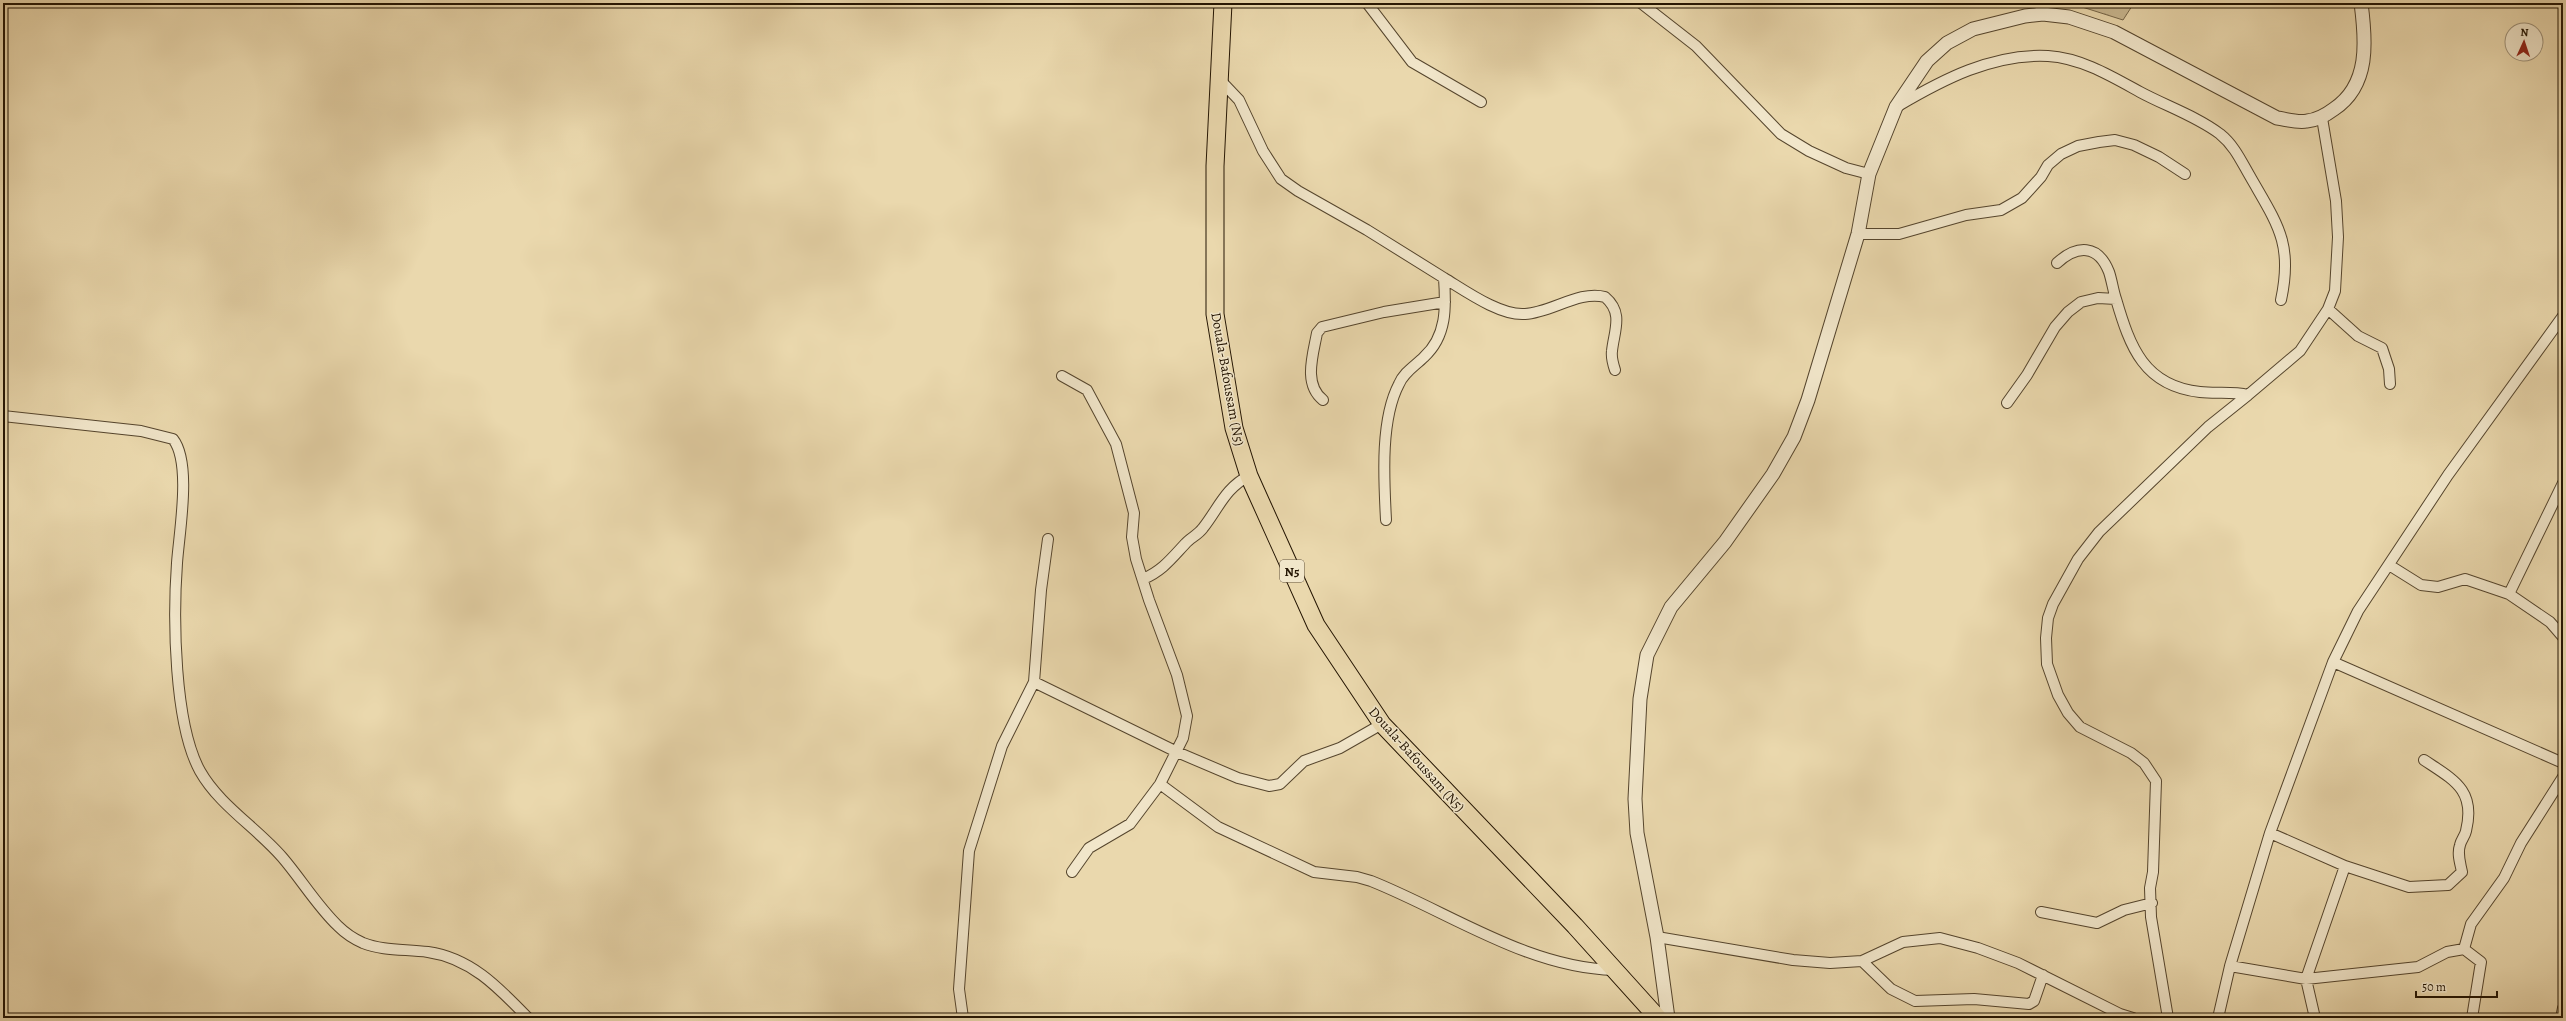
<svg xmlns="http://www.w3.org/2000/svg" width="2566" height="1021" font-family="Alegreya,serif">
	<style>
		.grass { fill: url(#grass-tufts); stroke: #766649 }
		.lines { fill: none; stroke-linecap: round; stroke-linejoin: round }
		.minor-casing { stroke: #55452d; stroke-width: 12 }
		.tertiary-casing { stroke: #55452d; stroke-width: 15 }
		.trunk-casing { stroke: #231402; stroke-width: 19 }
		.minor { stroke: #f1e6ca; stroke-width: 10 }
		.tertiary { stroke: #f1e6ca; stroke-width: 13 }
		.trunk { stroke: #ead8ad; stroke-width: 17 }
		.labels { text-anchor: middle; stroke-width: 3; stroke-linejoin: round; paint-order: stroke }
		.shield { fill: #f1e6ca; stroke: #61533e; stroke-width: 1 }
		.shield-label { font-size: 13px; font-weight: bold; fill: #231402 }
		.street-label { font-size: 14px; fill: #231402; stroke: #f1e6ca }
	</style>
	<defs>
		<pattern id="grass-tufts" width="24" height="20" patternUnits="userSpaceOnUse"><rect width="24" height="20" fill="#c8b790"/><path d="M3 7l-1-3M5 7V3M7 7l1-3M15 17l-1-3M17 17v-4M19 17l1-3" fill="none" stroke="#ac9c7b"/></pattern>
	</defs>
	<rect width="100%" height="100%" fill="#ead8ad"/>
	<filter id="stains"><feTurbulence type="fractalNoise" baseFrequency=".005" numOctaves="4"/><feColorMatrix values="0 0 0 0 .2 0 0 0 0 .09 0 0 0 0 .02 0 0 0 .5 -.17"/></filter>
	<radialGradient id="worn" r=".72"><stop offset=".6" stop-color="#630" stop-opacity="0"/><stop offset="1" stop-color="#630" stop-opacity=".3"/></radialGradient>
	<path class="grass" d="M 2056,3 L 2134,3 L 2123,20 L 2079,6 L 2059,6 Z"/>
	<g class="lines">
		<defs>
			<path id="minor" d="M 1367,3 L 1412,62 L 1481,102
				M 1641,3 L 1696,46 L 1781,134 L 1809,151 L 1846,168 L 1869,174
				M 2039,3 L 2043,14
				M 1220,80 L 1239,100 L 1263,151 L 1281,179 L 1298,191 L 1367,230 L 1444,278 C 1446,307 1447,336 1424,357 C 1415,366 1404,372 1399,384 C 1380,420 1384,480 1386,520
				M 1898,106 C 1942,80 1993,53 2048,56 C 2081,58 2111,76 2140,92 C 2166,106 2196,116 2220,134 C 2235,146 2242,163 2251,178 C 2278,225 2293,244 2281,300
				M 1858,234 L 1899,234 L 1966,215 L 2001,210 L 2022,198 L 2041,177 L 2048,165 L 2061,154 L 2078,146 L 2099,142 L 2115,140 L 2134,145 L 2159,157 L 2185,174
				M 2057,263 C 2077,245 2098,244 2109,272 C 2112,281 2113,290 2116,299
				M 1444,278 C 1464,290 1500,316 1525,314 C 1551,313 1579,290 1605,297 C 1624,313 1614,331 1612,351 C 1611,358 1613,364 1615,370
				M 2328,309 L 2358,336 L 2382,348 L 2389,369 L 2390,384
				M 1062,376 L 1087,390 L 1116,444 L 1134,513 L 1132,537 L 1136,559 L 1149,600 L 1177,675 L 1187,716 L 1183,738 L 1160,784 L 1130,824 L 1089,848 L 1072,872
				M 1323,400 C 1303,384 1313,355 1317,333 L 1322,327 L 1384,312 L 1445,302
				M 2007,403 L 2027,375 L 2055,327 L 2068,312 L 2081,302 L 2098,298 L 2116,299 C 2130,347 2144,386 2200,392 C 2216,394 2232,391 2248,395 L 2300,351 L 2328,309 L 2335,291 L 2338,237 L 2336,201 L 2322,118
				M 3,416 L 141,431 L 173,439 C 192,463 179,533 177,563 C 173,618 174,724 200,771 C 219,805 257,828 282,857 C 301,879 317,906 338,926 C 345,933 354,939 363,943 C 383,951 406,949 428,952 C 471,958 499,988 528,1018
				M 2389,565 L 2421,585 L 2438,587 L 2465,579 L 2509,594 L 2550,622 L 2563,637
				M 1143,579 C 1162,571 1171,559 1185,544 C 1190,538 1198,535 1203,528 C 1218,509 1226,487 1249,476
				M 2509,594 L 2563,483
				M 2333,662 L 2563,763
				M 1034,682 L 1177,752 L 1238,778 L 1269,786 L 1280,784 L 1304,761 L 1340,748 L 1382,724
				M 1160,784 L 1218,827 L 1314,872 L 1357,877 L 1371,881 C 1449,912 1528,968 1614,970
				M 2270,833 L 2345,866 L 2409,887 L 2448,885 L 2462,872 C 2460,862 2457,854 2460,845 C 2461,840 2465,836 2466,831 C 2476,790 2454,780 2424,760
				M 2041,912 L 2097,923 L 2124,910 L 2152,903
				M 1657,937 L 1793,960 L 1830,963 L 1862,961 L 1903,942 L 1940,938 L 1978,948 L 2018,963 L 2120,1014 L 2133,1018
				M 2464,949 L 2481,962 L 2472,1018
				M 1862,961 L 1891,989 L 1915,1001 L 1974,999 L 2029,1004 L 2034,1001 L 2043,975
				M 2230,966 L 2306,979 L 2418,967 L 2447,952 L 2464,949 L 2471,924 L 2504,878 L 2521,843 L 2563,777
				M 963,1018 L 959,989 L 969,851 L 1002,746 L 1034,682 L 1041,590 L 1048,539
				M 2168,1018 L 2151,917 L 2150,888 L 2153,872 L 2156,781 L 2144,763 L 2131,753 L 2080,727 L 2068,713 L 2058,695 L 2047,664 L 2046,638 L 2048,618 L 2053,604 L 2078,559 L 2099,532 L 2208,427 L 2248,395
				M 2218,1018 L 2230,966 L 2270,833 L 2333,662 L 2358,611 L 2448,475 L 2563,316
				M 2315,1018 L 2306,979 L 2345,866
				M 2561,1018 L 2563,1008"/>
			<path id="tertiary" d="M 1668,1018 L 1657,937 L 1637,833 L 1635,799 L 1640,699 L 1647,655 L 1671,607 L 1725,542 L 1773,474 L 1794,437 L 1808,400 L 1858,234 L 1869,174 L 1896,107 L 1927,61 L 1947,43 L 1973,29 L 2025,16 L 2043,14 L 2069,17 L 2114,32 L 2277,118 C 2286,119 2297,123 2307,121 C 2318,120 2326,115 2334,109 C 2370,85 2366,41 2361,3"/>
			<path id="trunk" d="M 1223,3 L 1215,166 L 1215,314 L 1234,428 L 1249,476 L 1316,625 L 1382,724 L 1575,926 L 1658,1018"/>
		</defs>
		<use href="#minor" class="minor-casing"/>
		<use href="#tertiary" class="tertiary-casing"/>
		<use href="#trunk" class="trunk-casing"/>
		<use href="#minor" class="minor"/>
		<use href="#tertiary" class="tertiary"/>
		<use href="#trunk" class="trunk"/>
	</g>
	<g class="labels">
		<rect class="shield" x="1280" y="560" width="24" height="22" rx="3"/>
		<g class="shield-label">
			<text x="1292" y="576">N5</text>
		</g>
		<g class="street-label">
			<text transform="translate(1228 379) rotate(80)" y="5">Douala-Bafoussam (N5)</text>
			<text transform="translate(1417 759) rotate(48)" y="5">Douala-Bafoussam (N5)</text>
		</g>
	</g>
	<rect width="2566" height="1021" fill="none" stroke="#ead8ad" stroke-width="16"/>
	<rect x="4" y="4" width="2558" height="1013" fill="none" stroke="#231402" stroke-width="2"/>
	<rect x="8" y="8" width="2550" height="1005" fill="none" stroke="#231402"/>
	<g transform="translate(2524 42) rotate(3)"><circle r="19" fill="#f1e6ca" stroke="#9f927a"/>
	<path d="M0-3L7 15L0 10L-7 15Z" fill="#8f2418"/>
	<text y="-6" font-size="11" font-weight="bold" text-anchor="middle" fill="#231402">N</text>
	</g>
	<path d="M2416 991v6h81v-6" fill="none" stroke="#231402" stroke-width="2"/>
	<text x="2422" y="991" font-size="12" fill="#231402" stroke="#f1e6ca" stroke-width="3" paint-order="stroke">50 m</text>
	<rect width="100%" height="100%" filter="url(#stains)"/>
	<rect width="100%" height="100%" fill="url(#worn)"/>
</svg>
